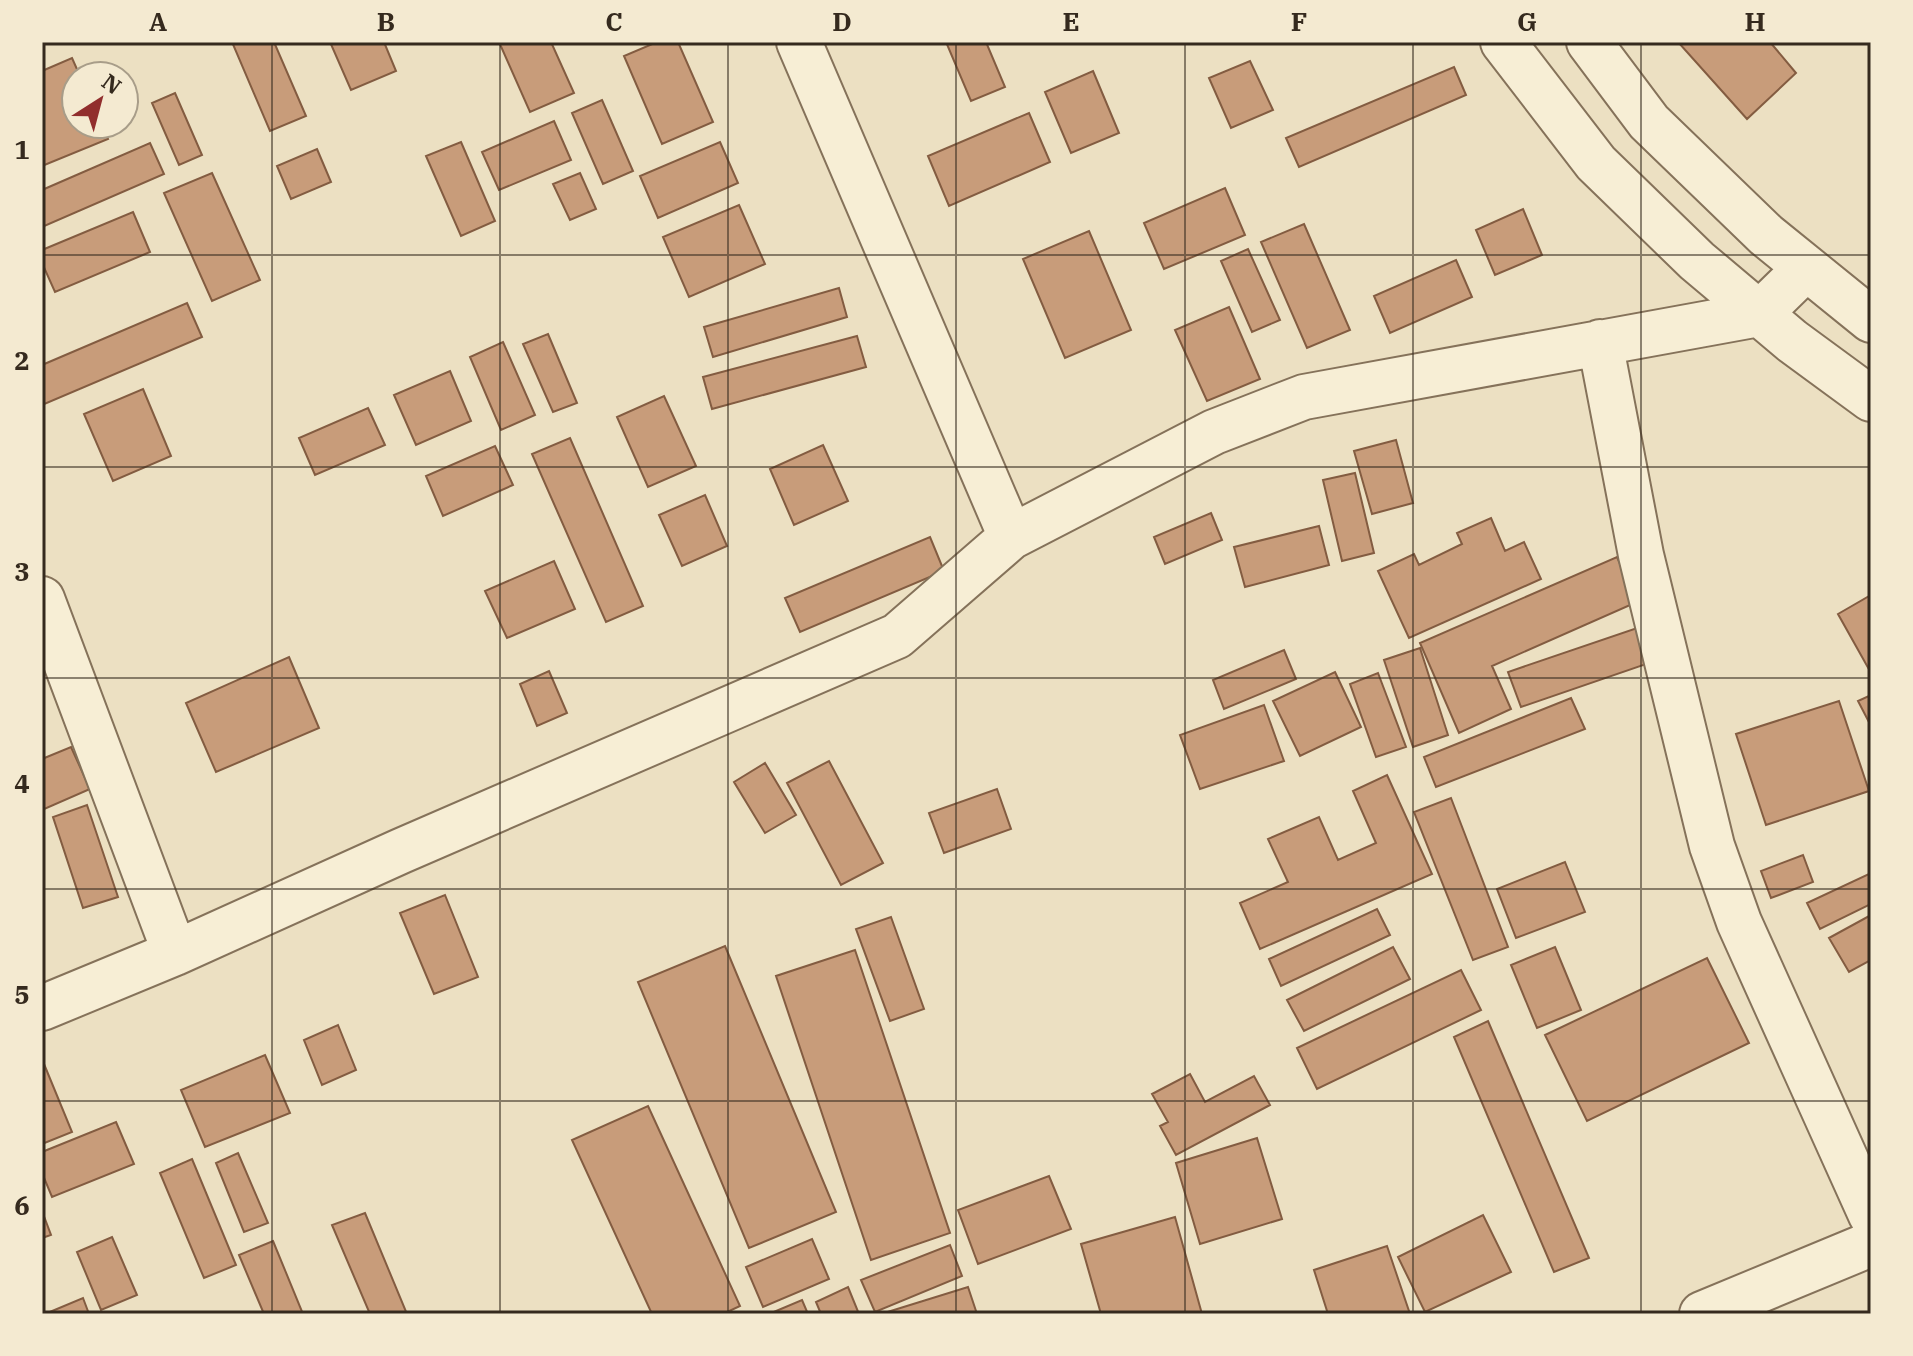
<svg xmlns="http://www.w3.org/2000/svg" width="1913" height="1356" font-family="'IBM Plex Serif',serif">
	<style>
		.building { fill: #c89c7a; stroke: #835c41; stroke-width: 2 }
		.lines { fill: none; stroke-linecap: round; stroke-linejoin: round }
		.minor-casing { stroke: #85725a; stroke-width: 48 }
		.minor { stroke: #f7eed5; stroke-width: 44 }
		.grid { fill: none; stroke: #352a1e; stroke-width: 2; stroke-opacity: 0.55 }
		.neatline { fill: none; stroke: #352a1e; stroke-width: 3 }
		.grid-label { font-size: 26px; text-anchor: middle; font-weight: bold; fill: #352a1e }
	</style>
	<rect width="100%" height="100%" fill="#ece0c2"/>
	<path class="building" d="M 232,42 L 274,42 L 306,116 L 270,131 Z
		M 330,42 L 384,42 L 396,71 L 351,90 Z
		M 499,42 L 551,42 L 574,93 L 530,112 Z
		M 657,42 L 678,42 L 713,122 L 662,144 L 624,56 Z
		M 946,42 L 986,42 L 1005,87 L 971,101 Z
		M 1678,42 L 1770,42 L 1796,73 L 1747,119 Z
		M 72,58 L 80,76 L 76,76 L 76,124 L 101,124 L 108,139 L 42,166 L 42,71 Z
		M 1250,61 L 1273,110 L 1231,128 L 1209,78 Z
		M 1454,67 L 1466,95 L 1299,167 L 1286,138 Z
		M 1093,71 L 1119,133 L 1071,153 L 1045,92 Z
		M 175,93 L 202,155 L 179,165 L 152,103 Z
		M 602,100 L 633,171 L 603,184 L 572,113 Z
		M 1029,113 L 1050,162 L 949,206 L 928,156 Z
		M 554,121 L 571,160 L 499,190 L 482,152 Z
		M 461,142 L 495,221 L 461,236 L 426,156 Z
		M 720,142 L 738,183 L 658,218 L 640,176 Z
		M 150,143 L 164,174 L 42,227 L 42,190 Z
		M 317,149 L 331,182 L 291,199 L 277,166 Z
		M 212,173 L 260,280 L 212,301 L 164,193 Z
		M 580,173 L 596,209 L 570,220 L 553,184 Z
		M 1225,188 L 1245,235 L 1164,269 L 1144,223 Z
		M 739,205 L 765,264 L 689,297 L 663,237 Z
		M 1523,209 L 1542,255 L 1495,275 L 1476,230 Z
		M 133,212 L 150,252 L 55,292 L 42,263 L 42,250 Z
		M 1304,224 L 1350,330 L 1307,348 L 1261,242 Z
		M 1089,231 L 1131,330 L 1065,358 L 1023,259 Z
		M 1248,249 L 1280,320 L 1252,332 L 1221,261 Z
		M 1456,260 L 1472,297 L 1390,333 L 1374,296 Z
		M 839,288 L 847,317 L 713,357 L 704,327 Z
		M 187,303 L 202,337 L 42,405 L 42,365 Z
		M 1229,307 L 1260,379 L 1207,401 L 1175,330 Z
		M 548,334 L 577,403 L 553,412 L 523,344 Z
		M 857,336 L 866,367 L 712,409 L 703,377 Z
		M 503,342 L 535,415 L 501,430 L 470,357 Z
		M 450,371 L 471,421 L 416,445 L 394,395 Z
		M 143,389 L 171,456 L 113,481 L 84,414 Z
		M 664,396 L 696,466 L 648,487 L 617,417 Z
		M 368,408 L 385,445 L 315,475 L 299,438 Z
		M 570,438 L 643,606 L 606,622 L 532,454 Z
		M 1396,440 L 1413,503 L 1372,514 L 1354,451 Z
		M 823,445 L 848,501 L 794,525 L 770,469 Z
		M 495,446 L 513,485 L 443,516 L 426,476 Z
		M 1355,473 L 1374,553 L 1342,561 L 1323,480 Z
		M 705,495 L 727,546 L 682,566 L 659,515 Z
		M 1211,513 L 1222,540 L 1165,564 L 1154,537 Z
		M 1491,518 L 1505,551 L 1524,542 L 1541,579 L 1409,638 L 1378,571 L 1414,554 L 1419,565 L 1462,544 L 1457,533 Z
		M 1319,526 L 1329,565 L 1245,587 L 1234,547 Z
		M 930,537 L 944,571 L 800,632 L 785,598 Z
		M 1617,557 L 1637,602 L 1492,666 L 1511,709 L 1459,733 L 1420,643 Z
		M 554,561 L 575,609 L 507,638 L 485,591 Z
		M 1871,595 L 1871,673 L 1838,614 Z
		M 1646,625 L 1658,660 L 1521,707 L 1508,672 Z
		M 1420,648 L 1448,735 L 1413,747 L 1384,660 Z
		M 1284,650 L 1296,679 L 1224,709 L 1213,680 Z
		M 289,657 L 319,728 L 216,772 L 186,703 Z
		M 549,671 L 567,713 L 537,726 L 520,684 Z
		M 1335,672 L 1361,727 L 1300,756 L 1273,701 Z
		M 1378,673 L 1406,747 L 1376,757 L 1350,684 Z
		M 1871,695 L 1871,726 L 1858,701 Z
		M 1571,698 L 1585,729 L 1436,787 L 1424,757 Z
		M 1839,701 L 1869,791 L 1766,825 L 1736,734 Z
		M 1264,705 L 1284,761 L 1200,789 L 1180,735 Z
		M 71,747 L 90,789 L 42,810 L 42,759 Z
		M 829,761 L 883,863 L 841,885 L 787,783 Z
		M 765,763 L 796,815 L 765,833 L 734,782 Z
		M 1387,775 L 1432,874 L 1260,949 L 1240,903 L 1288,882 L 1268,839 L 1319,817 L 1338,860 L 1376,843 L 1353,791 Z
		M 997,789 L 1011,829 L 944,853 L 929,813 Z
		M 1451,798 L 1508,947 L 1473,960 L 1414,812 Z
		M 87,805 L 118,897 L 83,908 L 53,817 Z
		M 1803,855 L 1813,882 L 1771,898 L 1761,871 Z
		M 1565,862 L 1585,912 L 1516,938 L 1497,889 Z
		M 1871,873 L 1871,904 L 1820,929 L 1807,903 Z
		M 445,895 L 478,977 L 434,994 L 400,913 Z
		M 1377,909 L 1390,935 L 1281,986 L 1269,959 Z
		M 1871,915 L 1871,960 L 1849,972 L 1829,938 Z
		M 891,917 L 924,1009 L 890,1021 L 856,929 Z
		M 725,946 L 836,1212 L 749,1248 L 638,982 Z
		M 1393,947 L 1410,979 L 1304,1031 L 1287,1000 Z
		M 1555,947 L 1581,1010 L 1537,1028 L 1511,965 Z
		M 855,950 L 950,1233 L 871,1260 L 776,976 Z
		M 1707,958 L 1749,1043 L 1587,1121 L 1545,1035 Z
		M 1461,970 L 1481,1010 L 1317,1089 L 1297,1048 Z
		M 1488,1021 L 1589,1258 L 1554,1272 L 1454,1037 Z
		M 338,1025 L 356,1070 L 322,1085 L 304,1040 Z
		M 265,1055 L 290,1113 L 205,1147 L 181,1090 Z
		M 44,1064 L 72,1132 L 42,1144 L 42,1065 Z
		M 1190,1074 L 1205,1102 L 1254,1076 L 1270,1105 L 1176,1155 L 1160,1126 L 1168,1122 L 1152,1094 Z
		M 648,1106 L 740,1306 L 723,1314 L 652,1314 L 572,1140 Z
		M 116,1122 L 134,1164 L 52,1197 L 42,1173 L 42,1152 Z
		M 1257,1138 L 1282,1219 L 1200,1244 L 1176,1163 Z
		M 238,1153 L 268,1223 L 244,1232 L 216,1163 Z
		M 192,1159 L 236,1265 L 204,1278 L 160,1173 Z
		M 1049,1176 L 1071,1229 L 978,1264 L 958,1210 Z
		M 42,1211 L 51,1235 L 42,1238 Z
		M 365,1213 L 407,1314 L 370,1314 L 332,1225 Z
		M 1483,1215 L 1511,1272 L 1425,1312 L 1398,1257 Z
		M 1175,1217 L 1202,1314 L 1101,1314 L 1081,1244 Z
		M 112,1237 L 137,1295 L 101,1310 L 77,1252 Z
		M 812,1239 L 829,1279 L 763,1307 L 746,1267 Z
		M 273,1241 L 303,1314 L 264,1314 L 239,1255 Z
		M 950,1245 L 962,1276 L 875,1312 L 861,1280 Z
		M 1387,1246 L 1410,1314 L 1328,1314 L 1314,1270 Z
		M 848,1287 L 859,1314 L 821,1314 L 816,1302 Z
		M 968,1287 L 977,1314 L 881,1314 Z
		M 83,1298 L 89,1314 L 45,1314 Z
		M 802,1300 L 808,1314 L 769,1314 Z"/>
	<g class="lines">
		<defs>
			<path id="minor" d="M 799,42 L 1011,537
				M 1503,42 L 1596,163 L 1697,261 L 1792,341 L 1871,399
				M 1589,42 L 1649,122 L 1766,235 L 1871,320
				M 1600,342 L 1641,555 L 1712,846 L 1739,922 L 1871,1215
				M 42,599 L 175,953
				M 42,1008 L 175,953 L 401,851 L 897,636 L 1011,537 L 1214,432 L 1304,397 L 1759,314 L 1806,268
				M 1702,1314 L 1871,1244"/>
		</defs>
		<use href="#minor" class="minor-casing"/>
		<use href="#minor" class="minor"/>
	</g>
	<path class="grid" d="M 272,42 L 272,1314M 500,42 L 500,1314M 728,42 L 728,1314M 956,42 L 956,1314M 1185,42 L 1185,1314M 1413,42 L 1413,1314M 1641,42 L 1641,1314M 42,255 L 1871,255M 42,467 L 1871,467M 42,678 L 1871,678M 42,889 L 1871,889M 42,1101 L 1871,1101"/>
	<rect width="1913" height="1356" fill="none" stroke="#f4ead1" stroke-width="88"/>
	<g transform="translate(100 100) rotate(36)"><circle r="38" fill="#f4ead1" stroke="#a89d89" stroke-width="2"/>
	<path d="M0-6L14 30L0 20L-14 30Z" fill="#912e2d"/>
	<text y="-12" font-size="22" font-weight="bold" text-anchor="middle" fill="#352a1e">N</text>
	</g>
	<rect x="44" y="44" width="1825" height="1268" class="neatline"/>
	<g class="grid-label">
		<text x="158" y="31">A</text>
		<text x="386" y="31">B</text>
		<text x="614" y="31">C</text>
		<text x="842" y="31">D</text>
		<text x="1071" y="31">E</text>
		<text x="1299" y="31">F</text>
		<text x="1527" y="31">G</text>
		<text x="1755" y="31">H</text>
		<text x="22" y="159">1</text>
		<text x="22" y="370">2</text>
		<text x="22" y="581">3</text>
		<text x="22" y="793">4</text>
		<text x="22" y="1004">5</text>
		<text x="22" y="1215">6</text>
	</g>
</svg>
